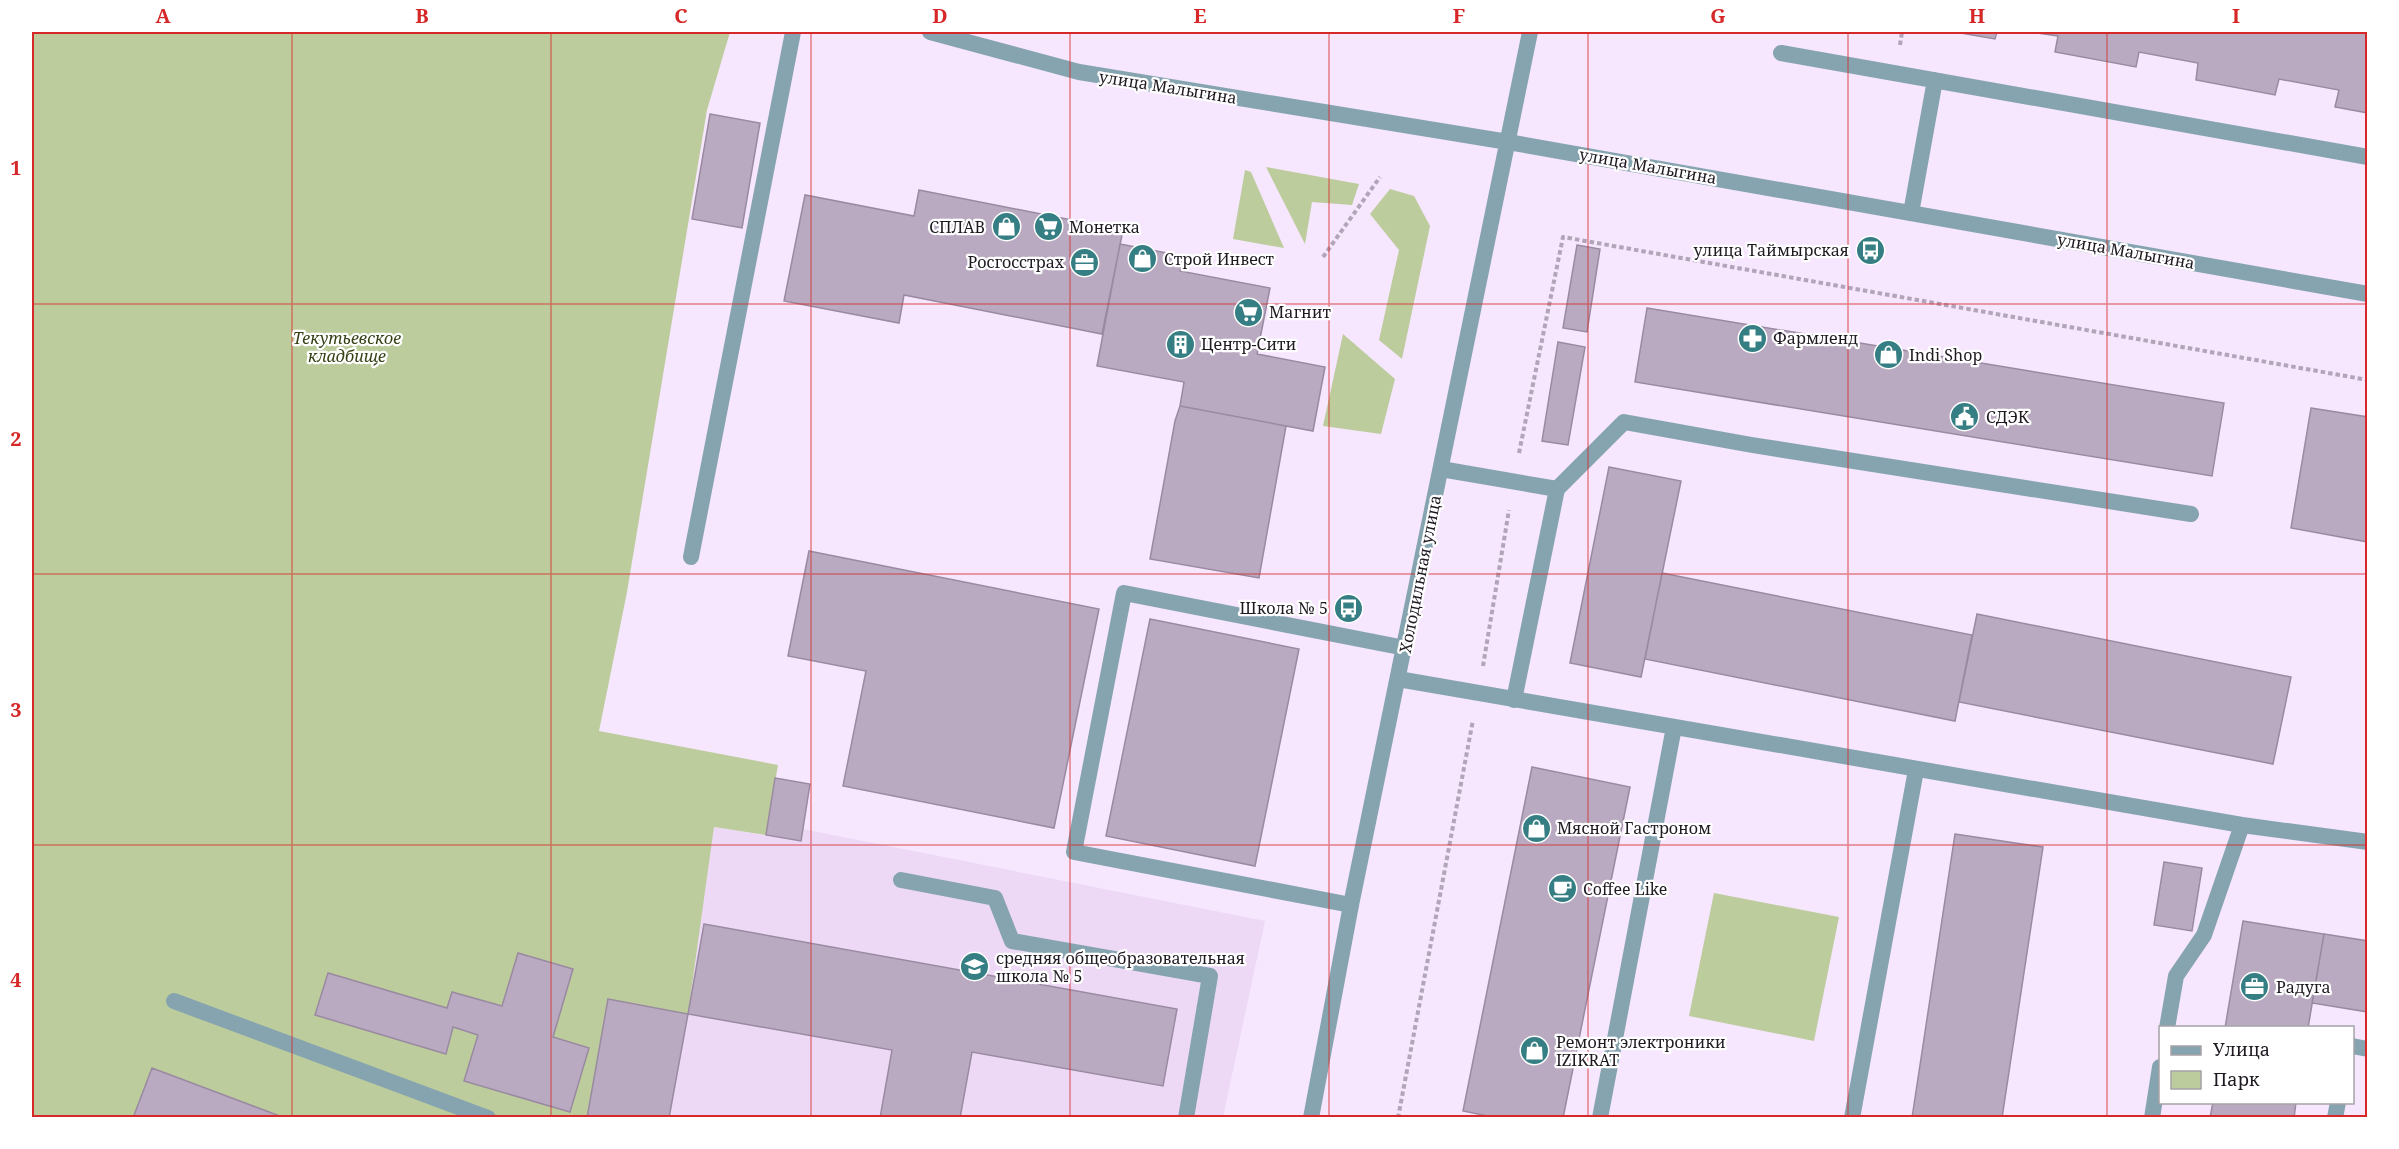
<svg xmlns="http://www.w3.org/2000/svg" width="2399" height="1149" font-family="'Noto Serif',serif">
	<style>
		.built { fill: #edd8f6 }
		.green { fill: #bdcc9c }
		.building { fill: #baaac1; stroke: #9a8aa1; stroke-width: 1.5 }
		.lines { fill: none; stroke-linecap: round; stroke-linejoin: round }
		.path { stroke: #b1a5b8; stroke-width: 4; stroke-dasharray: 4.5 3; stroke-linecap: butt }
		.service { stroke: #86a4b0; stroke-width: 16 }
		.tertiary { stroke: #86a4b0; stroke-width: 16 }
		.grid { fill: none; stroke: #d62828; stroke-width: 1.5; stroke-opacity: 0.55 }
		.labels { text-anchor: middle; stroke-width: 4.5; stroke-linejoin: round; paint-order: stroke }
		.street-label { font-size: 16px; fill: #1f1922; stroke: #fff }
		.poi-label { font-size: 16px; fill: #1f1922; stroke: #fff; text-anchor: start }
		.park-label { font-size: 16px; font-style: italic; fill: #354014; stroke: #fff }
		.neatline { fill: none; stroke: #d62828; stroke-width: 2 }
		.grid-label { font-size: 20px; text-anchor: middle; font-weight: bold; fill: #d62828 }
	</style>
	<rect width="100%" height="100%" fill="#f6e6fe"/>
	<path class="built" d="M 714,827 L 800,841 L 803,829 L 1265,921 L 1223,1117 L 669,1118 L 688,1014 Z"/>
	<path class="green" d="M 32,32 L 730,32 L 707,110 L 627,592 L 599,731 L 778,765 L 766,835 L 714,827 L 688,1014 L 669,1117 L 32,1117 Z
		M 1266,167 L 1359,184 L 1352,205 L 1312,202 L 1305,244 Z
		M 1245,170 L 1251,172 L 1284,248 L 1233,239 Z
		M 1390,189 L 1414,196 L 1430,226 L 1402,359 L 1379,340 L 1399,250 L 1370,214 Z
		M 1343,334 L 1395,379 L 1381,434 L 1323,426 Z
		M 1714,893 L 1839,917 L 1814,1041 L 1689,1016 Z"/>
	<path class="building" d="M 1955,32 L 1997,32 L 1995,39 Z
		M 2031,32 L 2368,32 L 2368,113 L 2335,107 L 2339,90 L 2279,79 L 2275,95 L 2196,80 L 2198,63 L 2139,52 L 2136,67 L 2055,52 L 2058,36 Z
		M 710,114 L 760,123 L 742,228 L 692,219 Z
		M 919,190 L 1123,230 L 1102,334 L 904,295 L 899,323 L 784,301 L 805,195 L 914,216 Z
		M 1120,244 L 1183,256 L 1180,271 L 1270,288 L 1257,354 L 1325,367 L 1313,431 L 1180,406 L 1184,382 L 1097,366 Z
		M 1577,245 L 1600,249 L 1587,332 L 1563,328 Z
		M 1647,308 L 2224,403 L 2212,476 L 1635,382 Z
		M 1558,342 L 1585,347 L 1568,445 L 1542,441 Z
		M 1180,406 L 1286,426 L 1259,578 L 1150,559 L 1175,421 Z
		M 2311,408 L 2368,417 L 2368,542 L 2291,528 Z
		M 1609,467 L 1681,481 L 1641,677 L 1570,663 Z
		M 809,551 L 1099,609 L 1054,828 L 843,786 L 866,671 L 788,656 Z
		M 1662,573 L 1972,635 L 1955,721 L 1645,659 Z
		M 1977,614 L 2291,677 L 2273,764 L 1959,702 Z
		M 1150,619 L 1299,649 L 1255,866 L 1106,836 Z
		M 1532,767 L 1630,787 L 1563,1118 L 1497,1118 L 1463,1111 Z
		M 775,778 L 810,784 L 801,841 L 766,835 Z
		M 1955,834 L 2043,847 L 2002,1118 L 1912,1118 Z
		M 2164,862 L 2202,868 L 2192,931 L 2154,925 Z
		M 2243,921 L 2324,934 L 2308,1028 L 2225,1028 Z
		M 704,924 L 1177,1009 L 1163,1086 L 972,1052 L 960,1118 L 880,1118 L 892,1050 L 688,1014 Z
		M 2324,934 L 2368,941 L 2368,1012 L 2312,1003 Z
		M 518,953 L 573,969 L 553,1037 L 589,1048 L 570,1112 L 464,1081 L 478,1035 L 453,1027 L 446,1054 L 315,1015 L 328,973 L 447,1008 L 452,992 L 502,1006 Z
		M 608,999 L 688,1014 L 669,1118 L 587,1118 Z
		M 152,1068 L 285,1118 L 133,1118 Z
		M 2213,1102 L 2296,1102 L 2294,1118 L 2210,1118 Z"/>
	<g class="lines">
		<path class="path" d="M 1900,45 L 1902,32
			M 1323,257 L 1380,177
			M 1519,453 L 1563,237 L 2368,380
			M 1483,666 L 1509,510
			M 1398,1118 L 1473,720"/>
		<path class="service" d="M 1781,53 L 2368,157
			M 1911,213 L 1935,80
			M 1441,469 L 1557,489
			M 691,557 L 793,32
			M 1398,679 L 2242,825 L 2368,842
			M 1514,700 L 1557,489 L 1624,422 L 1752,445 L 2191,514
			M 901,880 L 995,898 L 1012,941 L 1210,976 L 1186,1118
			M 1351,905 L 1074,852 L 1124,593 L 1405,648
			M 174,1001 L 488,1118
			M 2167,1028 L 2176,976 L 2204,935 L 2242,825
			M 2352,1046 L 2368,1049
			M 1600,1118 L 1674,727
			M 1852,1118 L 1916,770
			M 2152,1118 L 2160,1067
			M 2335,1118 L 2338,1102"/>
		<path class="tertiary" d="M 930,32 L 1079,72 L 1508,142 L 2368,294
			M 1311,1118 L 1351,905 L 1530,32"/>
	</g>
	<path class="grid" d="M 292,32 L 292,1118M 551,32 L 551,1118M 811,32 L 811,1118M 1070,32 L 1070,1118M 1329,32 L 1329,1118M 1588,32 L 1588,1118M 1848,32 L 1848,1118M 2107,32 L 2107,1118M 32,304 L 2368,304M 32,574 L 2368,574M 32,845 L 2368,845"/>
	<defs>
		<symbol id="shop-disc" viewBox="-11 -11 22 22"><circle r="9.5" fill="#357e83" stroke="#fff"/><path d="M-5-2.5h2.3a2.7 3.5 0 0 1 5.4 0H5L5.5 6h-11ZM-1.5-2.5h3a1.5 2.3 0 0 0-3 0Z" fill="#fff"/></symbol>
		<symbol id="supermarket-disc" viewBox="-11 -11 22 22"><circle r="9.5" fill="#357e83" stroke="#fff"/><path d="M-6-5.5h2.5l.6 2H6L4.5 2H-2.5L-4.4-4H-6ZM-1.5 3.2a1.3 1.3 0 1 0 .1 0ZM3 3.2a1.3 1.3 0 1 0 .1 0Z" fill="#fff"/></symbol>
		<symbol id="bus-disc" viewBox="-11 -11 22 22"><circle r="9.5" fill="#357e83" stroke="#fff"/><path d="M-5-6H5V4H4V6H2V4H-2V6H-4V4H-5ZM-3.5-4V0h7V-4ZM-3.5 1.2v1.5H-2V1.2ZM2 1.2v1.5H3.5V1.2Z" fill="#fff"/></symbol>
		<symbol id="office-disc" viewBox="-11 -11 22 22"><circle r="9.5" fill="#357e83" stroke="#fff"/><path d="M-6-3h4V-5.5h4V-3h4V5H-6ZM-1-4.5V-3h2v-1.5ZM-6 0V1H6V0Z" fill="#fff"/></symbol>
		<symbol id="pharmacy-disc" viewBox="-11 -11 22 22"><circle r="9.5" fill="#357e83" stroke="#fff"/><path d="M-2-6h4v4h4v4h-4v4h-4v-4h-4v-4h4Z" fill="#fff"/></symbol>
		<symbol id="building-disc" viewBox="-11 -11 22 22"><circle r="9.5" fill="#357e83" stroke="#fff"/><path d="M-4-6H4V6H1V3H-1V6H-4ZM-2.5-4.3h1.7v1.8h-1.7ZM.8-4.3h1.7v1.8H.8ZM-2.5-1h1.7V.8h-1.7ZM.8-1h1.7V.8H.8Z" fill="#fff"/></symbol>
		<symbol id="civic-disc" viewBox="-11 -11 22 22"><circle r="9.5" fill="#357e83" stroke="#fff"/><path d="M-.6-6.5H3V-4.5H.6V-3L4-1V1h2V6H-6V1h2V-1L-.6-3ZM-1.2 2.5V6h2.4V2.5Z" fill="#fff"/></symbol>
		<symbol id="cafe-disc" viewBox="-11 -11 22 22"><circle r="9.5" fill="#357e83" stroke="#fff"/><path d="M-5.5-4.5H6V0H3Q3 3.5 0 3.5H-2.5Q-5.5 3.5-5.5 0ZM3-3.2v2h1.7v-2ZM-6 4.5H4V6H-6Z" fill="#fff"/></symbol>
		<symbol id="school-disc" viewBox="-11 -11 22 22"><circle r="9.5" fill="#357e83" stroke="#fff"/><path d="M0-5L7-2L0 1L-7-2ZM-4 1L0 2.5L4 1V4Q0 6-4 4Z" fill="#fff"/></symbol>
	</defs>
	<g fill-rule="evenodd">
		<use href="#shop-disc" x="990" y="210" width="33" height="33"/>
		<use href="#supermarket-disc" x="1032" y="210" width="33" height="33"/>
		<use href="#bus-disc" x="1854" y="234" width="33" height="33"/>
		<use href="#shop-disc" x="1126" y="242" width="33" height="33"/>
		<use href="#office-disc" x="1068" y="246" width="33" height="33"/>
		<use href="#supermarket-disc" x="1232" y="296" width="33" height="33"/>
		<use href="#pharmacy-disc" x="1736" y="322" width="33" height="33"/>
		<use href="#building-disc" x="1164" y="328" width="33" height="33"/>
		<use href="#shop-disc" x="1872" y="338" width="33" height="33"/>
		<use href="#civic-disc" x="1948" y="400" width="33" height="33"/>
		<use href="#bus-disc" x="1332" y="592" width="33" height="33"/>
		<use href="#shop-disc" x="1520" y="812" width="33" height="33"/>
		<use href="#cafe-disc" x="1546" y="872" width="33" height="33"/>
		<use href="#school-disc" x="958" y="950" width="33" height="33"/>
		<use href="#office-disc" x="2238" y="970" width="33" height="33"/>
		<use href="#shop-disc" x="1518" y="1034" width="33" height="33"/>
	</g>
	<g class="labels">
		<g class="street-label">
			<text transform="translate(1168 87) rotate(9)" y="6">улица Малыгина</text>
			<text transform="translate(1648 166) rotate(10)" y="6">улица Малыгина</text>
			<text transform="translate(2126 251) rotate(10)" y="6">улица Малыгина</text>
			<text transform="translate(1420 574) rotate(-79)" y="6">Холодильная улица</text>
		</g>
		<g class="poi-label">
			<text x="985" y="233" text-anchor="end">СПЛАВ</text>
			<text x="1069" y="233">Монетка</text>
			<text x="1849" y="256" text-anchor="end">улица Таймырская</text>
			<text x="1164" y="265">Строй Инвест</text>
			<text x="1064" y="268" text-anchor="end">Росгосстрах</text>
			<text x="1269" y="318">Магнит</text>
			<text x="1773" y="344">Фармленд</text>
			<text x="1201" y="350">Центр-Сити</text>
			<text x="1909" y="361">Indi Shop</text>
			<text x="1986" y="423">СДЭК</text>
			<text x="1328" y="614" text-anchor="end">Школа № 5</text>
			<text x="1557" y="834">Мясной Гастроном</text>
			<text x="1583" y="895">Coffee Like</text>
			<text x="996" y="964">средняя общеобразовательная<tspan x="996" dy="18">школа № 5</tspan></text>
			<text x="2276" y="993">Радуга</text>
			<text x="1556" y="1048">Ремонт электроники<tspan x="1556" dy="18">IZIKRAT</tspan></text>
		</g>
		<g class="park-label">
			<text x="347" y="344">Текутьевское<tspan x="347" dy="18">кладбище</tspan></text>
		</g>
	</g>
	<rect width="2399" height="1149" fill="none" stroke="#ffffff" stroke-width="66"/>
	<rect x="2159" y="1026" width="195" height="78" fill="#ffffff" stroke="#a5a3a7" stroke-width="1.5"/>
	<rect x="2171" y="1046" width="30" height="9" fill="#86a4b0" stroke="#a5a3a7" stroke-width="1.5"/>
	<text x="2213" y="1056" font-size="18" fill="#1f1922">Улица</text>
	<rect x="2171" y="1071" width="30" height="18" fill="#bdcc9c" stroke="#a5a3a7" stroke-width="1.5"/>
	<text x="2213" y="1086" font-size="18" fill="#1f1922">Парк</text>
	<rect x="33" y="33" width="2333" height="1083" class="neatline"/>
	<g class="grid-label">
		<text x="163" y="23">A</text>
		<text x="422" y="23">B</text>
		<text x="681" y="23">C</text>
		<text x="940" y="23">D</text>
		<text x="1200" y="23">E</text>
		<text x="1459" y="23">F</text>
		<text x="1718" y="23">G</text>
		<text x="1977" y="23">H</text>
		<text x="2236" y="23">I</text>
		<text x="16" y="175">1</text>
		<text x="16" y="446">2</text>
		<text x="16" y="717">3</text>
		<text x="16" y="987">4</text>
	</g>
</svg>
